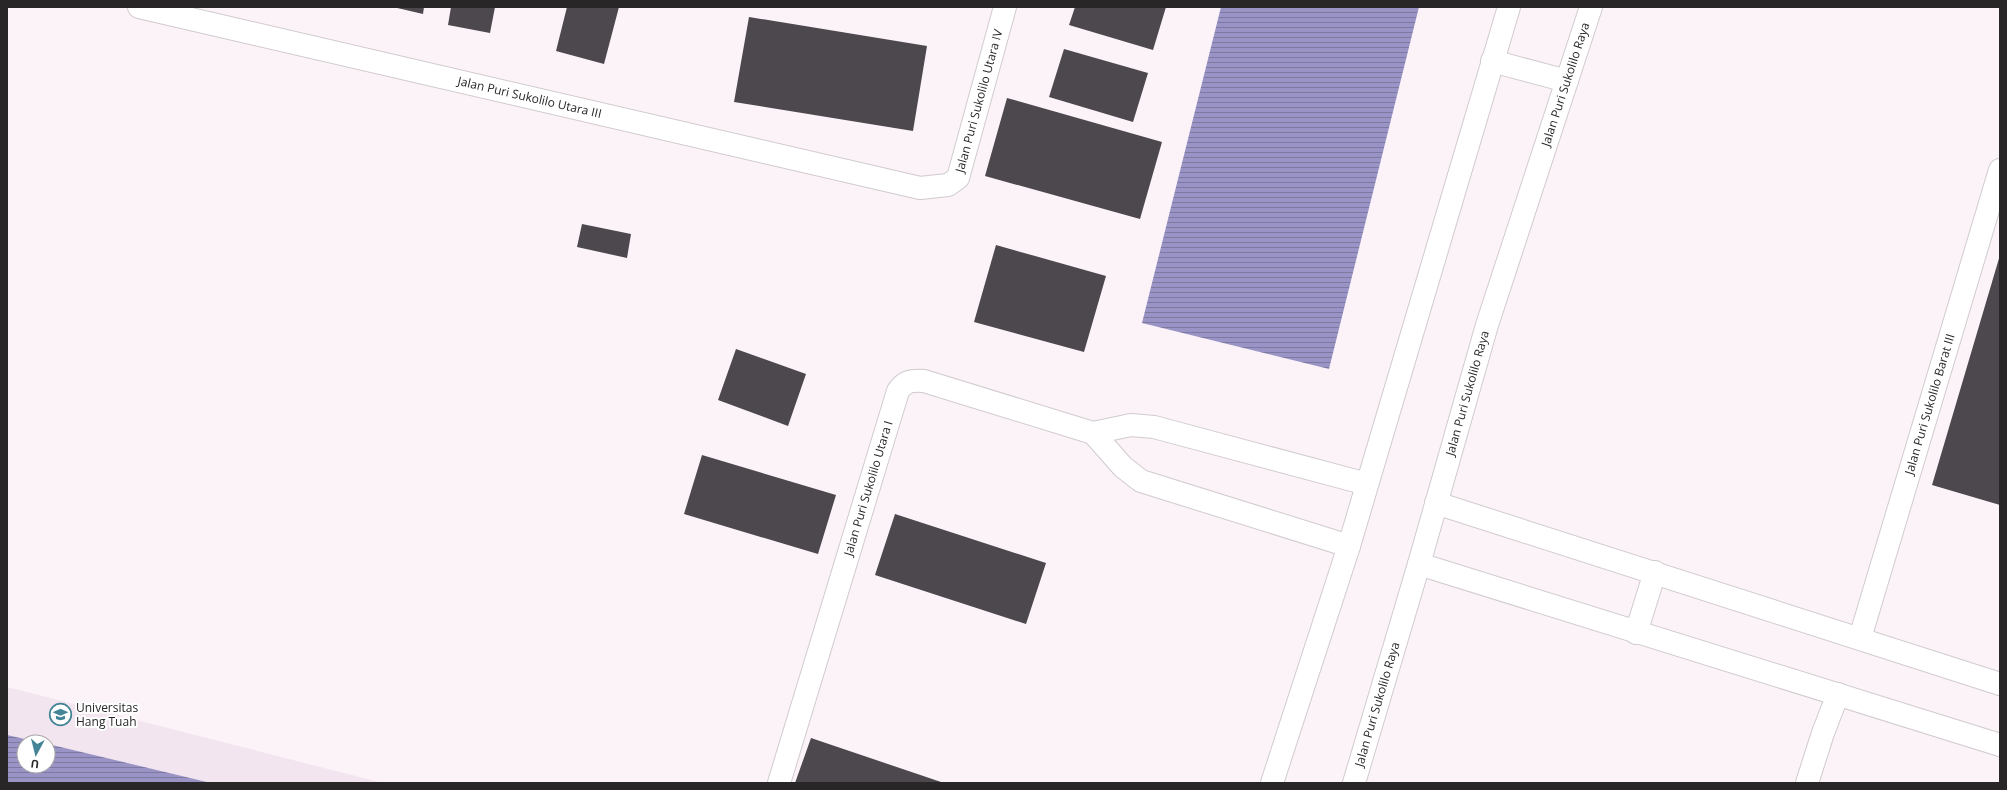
<svg xmlns="http://www.w3.org/2000/svg" width="2007" height="790" font-family="'Open Sans',sans-serif">
	<style>
		.built { fill: #f3e5ef; fill-rule: evenodd }
		.water { fill: url(#water-rules) }
		.building { fill: #4c484e }
		.lines { fill: none; stroke-linecap: round; stroke-linejoin: round }
		.minor-casing { stroke: #d1cacf; stroke-width: 24 }
		.minor { stroke: #fff; stroke-width: 22 }
		.labels { text-anchor: middle; stroke-width: 4; stroke-linejoin: round; paint-order: stroke }
		.street-label { font-size: 12px; fill: #292628; stroke: #fff }
		.poi-label { font-size: 12px; fill: #292628; stroke: #fff; text-anchor: start }
	</style>
	<defs>
		<pattern id="water-rules" width="6" height="5" patternUnits="userSpaceOnUse"><rect width="6" height="5" fill="#9994c5"/><path d="M0 2.5h6" fill="none" stroke="#7d79a0"/></pattern>
	</defs>
	<rect width="100%" height="100%" fill="#fbf3f8"/>
	<path class="built" d="M 7,687 L 383,783 L 7,783 ZM 24,742 L 48,742 L 48,766 L 24,766 Z"/>
	<path class="water" d="M 1221,7 L 1419,7 L 1329,369 L 1142,323 Z
		M 7,735 L 38,742 L 24,742 L 24,766 L 48,766 L 48,744 L 211,783 L 7,783 Z"/>
	<path class="building" d="M 393,7 L 424,7 L 423,14 Z
		M 451,7 L 495,7 L 490,33 L 448,25 Z
		M 567,7 L 619,7 L 604,64 L 556,51 Z
		M 1075,7 L 1166,7 L 1153,50 L 1069,25 Z
		M 749,17 L 927,46 L 913,131 L 734,102 Z
		M 1064,49 L 1148,73 L 1133,122 L 1049,97 Z
		M 1007,98 L 1162,142 L 1140,219 L 985,176 Z
		M 582,224 L 631,234 L 627,258 L 577,247 Z
		M 996,245 L 1106,276 L 1084,352 L 974,322 Z
		M 2000,255 L 2000,505 L 1932,485 Z
		M 736,349 L 806,374 L 788,426 L 718,400 Z
		M 702,455 L 836,495 L 818,554 L 684,514 Z
		M 895,514 L 1046,563 L 1026,624 L 875,575 Z
		M 811,738 L 944,783 L 795,783 Z"/>
	<g class="lines">
		<defs>
			<g id="minor">
				<path id="s1" d="M 139,7 L 920,188 L 948,185 L 958,178 L 1005,7"/>
				<path d="M 1492,61 L 1567,81"/>
				<path d="M 1436,503 L 2000,684"/>
				<path d="M 1349,546 L 1141,481 L 1123,467 L 1093,433 L 1131,425 L 1154,427 L 1367,484"/>
				<path d="M 1419,564 L 2000,745"/>
				<path d="M 1636,633 L 1655,572"/>
				<path id="s2" d="M 1860,638 L 2000,170"/>
				<path id="s3" d="M 779,783 L 898,391 C 905,381 911,380 924,381 L 1093,433"/>
				<path d="M 1272,783 L 1349,546 L 1509,7"/>
				<path id="s4" d="M 1354,783 L 1419,564 L 1487,325 L 1591,7"/>
				<path d="M 1807,783 L 1823,733 L 1838,694"/>
			</g>
		</defs>
		<use href="#minor" class="minor-casing"/>
		<use href="#minor" class="minor"/>
	</g>
	<defs>
		<symbol id="university-ring" viewBox="-11 -11 22 22"><circle r="9.5" fill="#fff" stroke="#438596" stroke-width="1.5"/><path d="M0-5L7-2L0 1L-7-2ZM-4 1L0 2.5L4 1V4Q0 6-4 4Z" fill="#438596"/></symbol>
	</defs>
	<g fill-rule="evenodd">
		<use href="#university-ring" x="48" y="702" width="25" height="25"/>
	</g>
	<g class="labels">
		<g class="street-label">
			<text dy="4" stroke="none"><textPath href="#s4" startOffset="730">Jalan Puri Sukolilo Raya</textPath></text>
			<text dy="4" stroke="none"><textPath href="#s1" startOffset="401">Jalan Puri Sukolilo Utara III</textPath></text>
			<text dy="4" stroke="none"><textPath href="#s1" startOffset="922">Jalan Puri Sukolilo Utara IV</textPath></text>
			<text dy="4" stroke="none"><textPath href="#s4" startOffset="406">Jalan Puri Sukolilo Raya</textPath></text>
			<text dy="4" stroke="none"><textPath href="#s2" startOffset="244">Jalan Puri Sukolilo Barat III</textPath></text>
			<text dy="4" stroke="none"><textPath href="#s3" startOffset="308">Jalan Puri Sukolilo Utara I</textPath></text>
			<text dy="4" stroke="none"><textPath href="#s4" startOffset="82">Jalan Puri Sukolilo Raya</textPath></text>
		</g>
		<g class="poi-label">
			<text x="76" y="712">Universitas<tspan x="76" dy="14">Hang Tuah</tspan></text>
		</g>
	</g>
	<rect width="2007" height="790" fill="none" stroke="#292628" stroke-width="16"/>
	<g transform="translate(36 754) rotate(187)"><circle r="19" fill="#ffffff" stroke="#a9a8a9"/>
	<path d="M0-3L7 15L0 10L-7 15Z" fill="#438596"/>
	<text y="-6" font-size="11" font-weight="bold" text-anchor="middle" fill="#292628">U</text>
	</g>
</svg>
